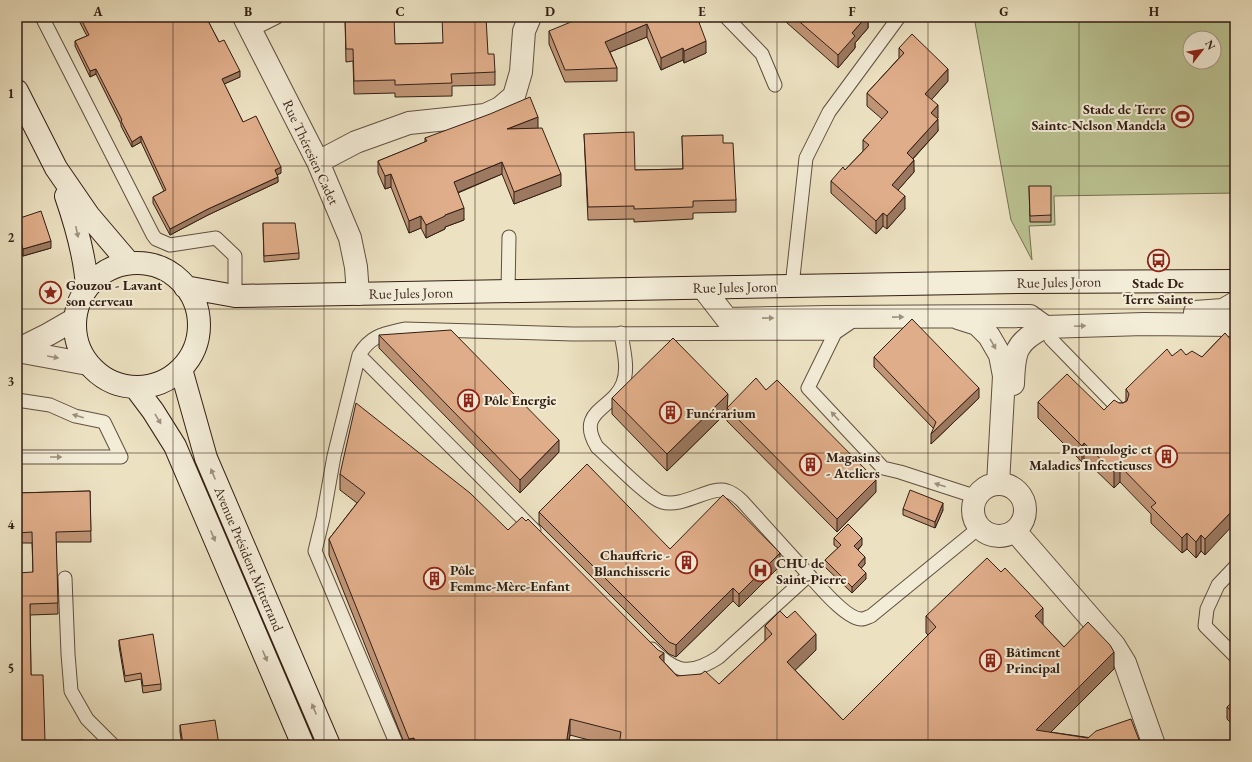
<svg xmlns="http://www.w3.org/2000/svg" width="1252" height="762" font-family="'EB Garamond',serif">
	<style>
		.green { fill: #bac291; stroke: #767052; fill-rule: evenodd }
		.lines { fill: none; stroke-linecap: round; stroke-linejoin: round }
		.lane-casing { stroke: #614f40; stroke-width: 15 }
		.street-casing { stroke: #614f40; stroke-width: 24 }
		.secondary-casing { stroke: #331e14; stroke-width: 24 }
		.lane { stroke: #f3ecd7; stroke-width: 13 }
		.street { stroke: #f3ecd7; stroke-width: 22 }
		.secondary { stroke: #f3ecd7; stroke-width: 22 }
		.wall { fill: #c09576; stroke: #331e14 }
		.shaded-wall { fill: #9c7960; stroke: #331e14 }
		.building { fill: #dfad89; stroke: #331e14 }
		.oneway { fill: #9d8f7f }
		.grid { fill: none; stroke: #331e14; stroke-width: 1; stroke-opacity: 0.55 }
		.labels { text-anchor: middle; stroke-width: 4; stroke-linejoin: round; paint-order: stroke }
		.poi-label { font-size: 14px; font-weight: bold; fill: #331e14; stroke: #f3ecd7; text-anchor: start }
		.street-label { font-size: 14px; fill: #331e14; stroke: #f3ecd7 }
		.neatline { fill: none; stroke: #331e14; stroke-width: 1.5 }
		.grid-label { font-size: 13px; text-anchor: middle; font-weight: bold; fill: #331e14 }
	</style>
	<rect width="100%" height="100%" fill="#ece2c2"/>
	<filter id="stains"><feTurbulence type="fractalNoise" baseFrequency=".005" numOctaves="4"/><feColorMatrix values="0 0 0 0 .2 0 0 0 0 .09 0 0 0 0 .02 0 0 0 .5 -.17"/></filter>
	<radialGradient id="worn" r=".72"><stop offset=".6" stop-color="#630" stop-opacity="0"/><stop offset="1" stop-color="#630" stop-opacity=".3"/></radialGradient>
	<path class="green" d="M 974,17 L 1235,17 L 1235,193 L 1054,196 L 1055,225 L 1029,226 L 1032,260 L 1011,220 ZM 1190,38 L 1214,38 L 1214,62 L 1190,62 Z"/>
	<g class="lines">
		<defs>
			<path id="lane" d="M 42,17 L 153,235 L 156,239 L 170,245 L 216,238 L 235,256 L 235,296
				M 726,17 L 762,54 L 775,85
				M 251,30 L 277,17
				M 792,286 L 806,158 L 829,112 L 899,17
				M 508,291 L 509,237
				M 1045,327 L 1051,339 L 1121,411
				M 621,333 C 623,348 629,368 623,383 C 613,410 575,410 597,447 C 610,458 649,499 662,502 C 684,508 711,485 727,491 C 733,493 738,497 742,501 L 809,575
				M 835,333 L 808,388 L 883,468 L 900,472 L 977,497
				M 359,355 L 534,530
				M 17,400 L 50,405 L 75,416 L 104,422 L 121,457 L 17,457
				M 1235,567 L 1218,585 L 1207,609 L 1205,626 L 1235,656
				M 65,578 L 68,654 L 71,691 L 87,719 L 113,745
				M 652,649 C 676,673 690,676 719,657 L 809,575 C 819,586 847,620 862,619 C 864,619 868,617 871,616 L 980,527
				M 397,745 L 315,551 L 323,518 L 334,456 L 359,355 C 371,335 384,334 405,329 L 573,334 L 835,333 L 857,318"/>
			<path id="street" d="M 244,17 L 318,162 L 350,238 L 356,267 L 358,294
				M 318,162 L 356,142 L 409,123 L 485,115 L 500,108 L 514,96 L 521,72 L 524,31 L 530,17
				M 703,288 L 727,319 L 827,317 L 1030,316 L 1045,327 L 1144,324 L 1235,325
				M 1195,312 L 1223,310 L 1235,303
				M 958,318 L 977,324 L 989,336 L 1000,355 L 1004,376 L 998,484
				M 17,350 L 49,334 L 75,319
				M 17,351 L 88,364
				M 1013,384 C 1014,352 1015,342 1045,327
				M973 510a26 26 0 1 1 52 0a26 26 0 1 1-52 0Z
				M 1015,531 L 1114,645 L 1125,663 L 1154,745"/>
			<path id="secondary" d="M 17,91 L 56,168 L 89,216 L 129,263
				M 66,196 C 76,225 85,256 87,287
				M75 325a62 62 0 1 1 124 0a62 62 0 1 1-124 0Z
				M 185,287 L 235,296 L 1021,282 L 1235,281
				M 181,369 L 206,458 L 329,745
				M 135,387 L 153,411 L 175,446 L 303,745"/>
		</defs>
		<use href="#lane" class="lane-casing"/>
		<use href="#street" class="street-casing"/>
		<use href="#secondary" class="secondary-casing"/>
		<use href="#lane" class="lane"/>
		<use href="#street" class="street"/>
		<use href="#secondary" class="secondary"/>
	</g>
	<path class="wall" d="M 77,17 L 206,17 L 219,42 L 240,77 L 224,84 L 243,122 L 281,173 L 277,175 L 278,182 L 208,215 L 170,235 L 153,203 L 153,197 L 164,191 L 141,142 L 132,147 L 121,126 L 121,124 L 96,74 L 90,77 L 75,46 L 75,41 L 87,36 Z
		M 345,17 L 395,44 L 443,43 L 488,54 L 495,72 L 495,85 L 452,86 L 452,96 L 395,97 L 395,93 L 354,94 L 353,61 L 346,62 Z
		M 697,17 L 706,53 L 684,63 L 683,60 L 661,70 L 647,37 L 610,52 L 617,68 L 617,81 L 565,82 L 549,44 L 549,31 Z
		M 786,17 L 868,17 L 868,28 L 855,43 L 855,48 L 838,68 L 786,22 Z
		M 899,48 L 948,81 L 931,100 L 938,118 L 937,118 L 938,131 L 913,159 L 914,172 L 898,190 L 905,209 L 887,229 L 883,226 L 876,234 L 831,193 L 831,181 L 845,170 L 863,151 L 863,140 L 882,119 L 867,106 L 867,93 L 899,58 Z
		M 538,128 L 561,186 L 514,204 L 502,174 L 458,193 L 464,220 L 445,227 L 445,229 L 426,238 L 421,228 L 409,233 L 391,187 L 385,189 L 378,173 L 378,161 L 425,142 L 425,138 Z
		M 584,134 L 635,170 L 683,169 L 682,136 L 723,143 L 736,200 L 736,212 L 693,213 L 693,219 L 634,222 L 634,219 L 588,220 Z
		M 1029,186 L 1051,215 L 1051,222 L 1030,222 Z
		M 17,219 L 51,248 L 23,256 L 17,236 Z
		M 263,223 L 299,253 L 299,259 L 264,262 Z
		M 17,270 L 19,294 L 19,298 L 17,298 Z
		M 1225,333 L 1205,555 L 1201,551 L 1196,558 L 1187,549 L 1182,553 L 1151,523 L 1151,514 L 1120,482 L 1114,488 L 1084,459 L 1082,462 L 1038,418 L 1038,402 L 1104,410 L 1119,403 L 1123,403 L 1126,401 L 1126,389 L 1172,356 L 1186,355 L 1202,357 Z
		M 379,335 L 559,452 L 520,493 L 379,348 Z
		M 874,357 L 979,398 L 931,444 L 934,429 L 874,367 Z
		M 766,390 L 876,492 L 837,532 L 727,421 L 727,412 L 667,471 L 612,414 L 612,398 L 728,408 Z
		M 340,474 L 508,530 L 664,662 L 677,676 L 719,684 L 765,641 L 765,626 L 816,650 L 795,670 L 843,720 L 928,635 L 926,633 L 926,616 L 1043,624 L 1043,625 L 1064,647 L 1114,669 L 1050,732 L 1141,745 L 608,745 L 570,735 L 568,745 L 405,745 L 329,555 L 329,539 L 357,503 L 340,490 Z
		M 90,491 L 91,542 L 56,542 L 58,614 L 30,615 L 31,675 L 45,741 L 17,745 L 33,572 L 32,543 L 17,543 L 17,493 Z
		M 903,509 L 943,510 L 935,528 L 903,515 Z
		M 539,512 L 670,549 L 780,566 L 739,607 L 733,601 L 676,657 L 669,654 L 539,524 Z
		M 834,538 L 862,545 L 858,550 L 865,564 L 861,568 L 866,579 L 852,593 L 825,567 L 825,560 L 838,548 L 834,545 Z
		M 119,640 L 161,684 L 161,690 L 143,693 L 141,679 L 125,682 L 119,646 Z
		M 1235,699 L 1235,727 L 1227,719 L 1227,707 Z
		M 180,725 L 219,745 L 182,745 L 180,732 Z"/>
	<path class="shaded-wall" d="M 866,17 L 868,17 L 868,28 L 855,43 L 855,48 L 838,68 L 838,55 L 852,33 Z
		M 647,24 L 647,37 L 605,54 L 605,42 Z
		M 706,41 L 706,53 L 684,63 L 684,51 Z
		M 683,48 L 683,60 L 661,70 L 661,58 Z
		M 96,69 L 96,74 L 90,77 L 90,71 Z
		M 948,69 L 948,81 L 925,107 L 925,94 Z
		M 240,71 L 240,77 L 222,85 L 222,79 Z
		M 938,105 L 938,118 L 931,125 L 931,113 Z
		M 538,117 L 538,129 L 507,129 Z
		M 938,119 L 938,131 L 907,165 L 907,153 Z
		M 141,136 L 141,142 L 132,147 L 132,142 Z
		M 914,160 L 914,172 L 892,197 L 892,185 Z
		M 502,162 L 502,174 L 454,194 L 454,182 Z
		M 281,167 L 281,173 L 275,176 L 275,170 Z
		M 391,174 L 391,187 L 385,189 L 385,176 Z
		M 561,174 L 561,186 L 514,204 L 514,192 Z
		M 278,177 L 278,182 L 208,215 L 170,235 L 170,229 L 208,209 Z
		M 905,196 L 905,209 L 887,229 L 887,216 Z
		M 464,208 L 464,220 L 445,227 L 445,229 L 426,238 L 426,225 L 445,215 Z
		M 883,213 L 883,226 L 876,234 L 876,221 Z
		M 421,216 L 421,228 L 409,233 L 409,221 Z
		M 51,241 L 51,248 L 23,256 L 23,249 Z
		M 979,388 L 979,398 L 931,444 L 931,434 Z
		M 728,394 L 727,412 L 667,471 L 667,454 Z
		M 559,440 L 559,452 L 520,493 L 520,480 Z
		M 1084,443 L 1084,459 L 1082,462 L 1082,446 Z
		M 1120,466 L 1120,482 L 1114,488 L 1114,472 Z
		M 876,480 L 876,492 L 837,532 L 837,519 Z
		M 943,503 L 943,510 L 935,528 L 935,522 Z
		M 1235,508 L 1235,523 L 1205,555 L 1205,539 Z
		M 1187,533 L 1187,549 L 1182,553 L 1182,538 Z
		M 1201,535 L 1201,551 L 1196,558 L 1196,542 Z
		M 862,538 L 862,545 L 854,553 L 854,546 Z
		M 780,553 L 780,566 L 739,607 L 739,594 Z
		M 865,557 L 865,564 L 858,572 L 858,565 Z
		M 866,573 L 866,579 L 852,593 L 852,587 Z
		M 733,588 L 733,601 L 676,657 L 676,645 Z
		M 1043,608 L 1043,624 L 1035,633 L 1035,616 Z
		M 816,634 L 816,650 L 787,678 L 787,662 Z
		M 1114,652 L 1114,669 L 1038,745 L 1036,730 Z
		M 664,653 L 664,670 L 659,657 Z
		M 570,719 L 570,735 L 568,745 L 566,745 Z
		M 414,738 L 414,745 L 409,745 L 409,739 Z"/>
	<path class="building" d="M 80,17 L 206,17 L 219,42 L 224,40 L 240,71 L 222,79 L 243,122 L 256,116 L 281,167 L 275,170 L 278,177 L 208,209 L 170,229 L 153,197 L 166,190 L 141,136 L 132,142 L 121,121 L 122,120 L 96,69 L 90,71 L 75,41 L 89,35 Z
		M 345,17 L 394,17 L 395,44 L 443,43 L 442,17 L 486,17 L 488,54 L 494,54 L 495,72 L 451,74 L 452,83 L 395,85 L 395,80 L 354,81 L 353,49 L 346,49 Z
		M 583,17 L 697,17 L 706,41 L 684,51 L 683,48 L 661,58 L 647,24 L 605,42 L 617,68 L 565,70 L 549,31 Z
		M 794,17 L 866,17 L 852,33 L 855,36 L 838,55 Z
		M 912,34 L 948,69 L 925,94 L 938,105 L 931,113 L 938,119 L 907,153 L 914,160 L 892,185 L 905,196 L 887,216 L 883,213 L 876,221 L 831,181 L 843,167 L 845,170 L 869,145 L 863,140 L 888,112 L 867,93 L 904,53 L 899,48 Z
		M 530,97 L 538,117 L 507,129 L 542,128 L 561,174 L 514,192 L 502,162 L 454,182 L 464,208 L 445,215 L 445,216 L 426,225 L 421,216 L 409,221 L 391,174 L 385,176 L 378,161 L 427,141 L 425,138 L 490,114 Z
		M 634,132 L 635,170 L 683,169 L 682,136 L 723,135 L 723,143 L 733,143 L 736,200 L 693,201 L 693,207 L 634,209 L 634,206 L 588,207 L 584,134 Z
		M 1029,186 L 1051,186 L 1051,215 L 1030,216 Z
		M 41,211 L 51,241 L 23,249 L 17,229 L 17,219 Z
		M 263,223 L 295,223 L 299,253 L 264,256 Z
		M 17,270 L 19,294 L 17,294 Z
		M 912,319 L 979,388 L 931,434 L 936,422 L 874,357 Z
		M 451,330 L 559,440 L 520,480 L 379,335 Z
		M 1225,333 L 1232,341 L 1235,338 L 1235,508 L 1205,539 L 1201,535 L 1196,542 L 1187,533 L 1182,538 L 1151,507 L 1156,503 L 1120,466 L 1114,472 L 1084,443 L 1082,446 L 1038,402 L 1067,374 L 1104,410 L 1114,400 L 1119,403 L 1123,403 L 1127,401 L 1129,394 L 1126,389 L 1167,349 L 1172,356 L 1181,349 L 1186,355 L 1192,351 L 1202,357 Z
		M 673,338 L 728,394 L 667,454 L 612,398 Z
		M 756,378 L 766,390 L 777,380 L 876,480 L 837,519 L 727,408 Z
		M 356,403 L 470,493 L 508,530 L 522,517 L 526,521 L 528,519 L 658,650 L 664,653 L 659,657 L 677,676 L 701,674 L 705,671 L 719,684 L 772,634 L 765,626 L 780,611 L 787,618 L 795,611 L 816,634 L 787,662 L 843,720 L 936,627 L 926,616 L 987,558 L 1001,572 L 1005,568 L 1043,608 L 1035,616 L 1064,647 L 1088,622 L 1110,645 L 1114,652 L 1036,730 L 1088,738 L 1096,731 L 1131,719 L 1141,745 L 619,745 L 621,732 L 570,719 L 566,745 L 417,745 L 414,738 L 409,739 L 329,539 L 365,493 L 340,474 Z
		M 587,464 L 670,549 L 723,495 L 780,553 L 739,594 L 733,588 L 676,645 L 669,642 L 539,512 Z
		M 910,490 L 943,503 L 935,522 L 903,509 Z
		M 90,491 L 91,531 L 56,532 L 58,603 L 30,604 L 31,675 L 43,675 L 45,741 L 83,740 L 83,745 L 17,745 L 17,573 L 33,572 L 32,532 L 17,533 L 17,493 Z
		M 848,524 L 862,538 L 854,546 L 865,557 L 858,565 L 866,573 L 852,587 L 825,560 L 841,545 L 834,538 Z
		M 153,634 L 161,684 L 143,686 L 141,673 L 125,676 L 119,640 Z
		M 1235,699 L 1235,714 L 1227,707 Z
		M 215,720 L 219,745 L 183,745 L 180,725 Z"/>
	<defs><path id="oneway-solid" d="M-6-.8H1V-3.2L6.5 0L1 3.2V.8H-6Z"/></defs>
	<g class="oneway">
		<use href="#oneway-solid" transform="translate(77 232) rotate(78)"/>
		<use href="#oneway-solid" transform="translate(898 317) rotate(-1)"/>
		<use href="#oneway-solid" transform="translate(768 318) rotate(-1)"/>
		<use href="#oneway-solid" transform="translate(1080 326) rotate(-2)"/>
		<use href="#oneway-solid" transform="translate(993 344) rotate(60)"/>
		<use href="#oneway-solid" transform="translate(53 357) rotate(10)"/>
		<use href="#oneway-solid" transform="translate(78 416) rotate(-164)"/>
		<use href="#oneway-solid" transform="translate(835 416) rotate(-133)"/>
		<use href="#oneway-solid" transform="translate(158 419) rotate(59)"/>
		<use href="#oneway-solid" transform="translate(56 457)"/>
		<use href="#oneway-solid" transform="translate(213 474) rotate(-113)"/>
		<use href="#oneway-solid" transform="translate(940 485) rotate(-162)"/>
		<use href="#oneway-solid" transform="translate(213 536) rotate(67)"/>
		<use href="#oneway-solid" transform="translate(265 656) rotate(67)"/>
		<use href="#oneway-solid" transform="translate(314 709) rotate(-113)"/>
	</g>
	<path class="grid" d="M 173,17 L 173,745M 324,17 L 324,745M 475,17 L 475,745M 626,17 L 626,745M 777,17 L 777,745M 928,17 L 928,745M 1079,17 L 1079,745M 17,166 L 1235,166M 17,309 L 1235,309M 17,453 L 1235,453M 17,596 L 1235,596"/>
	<defs>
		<symbol id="stadium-ring" viewBox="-11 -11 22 22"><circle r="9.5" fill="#f3ecd7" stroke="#8f2418" stroke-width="1.5"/><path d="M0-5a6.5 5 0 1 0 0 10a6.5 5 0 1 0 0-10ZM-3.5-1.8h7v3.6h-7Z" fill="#8f2418"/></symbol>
		<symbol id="bus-ring" viewBox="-11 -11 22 22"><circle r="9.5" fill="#f3ecd7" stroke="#8f2418" stroke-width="1.5"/><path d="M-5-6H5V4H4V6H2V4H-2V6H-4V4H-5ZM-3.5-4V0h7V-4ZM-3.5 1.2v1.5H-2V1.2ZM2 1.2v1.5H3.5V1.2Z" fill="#8f2418"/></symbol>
		<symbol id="sight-ring" viewBox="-11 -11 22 22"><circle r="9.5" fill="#f3ecd7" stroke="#8f2418" stroke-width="1.5"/><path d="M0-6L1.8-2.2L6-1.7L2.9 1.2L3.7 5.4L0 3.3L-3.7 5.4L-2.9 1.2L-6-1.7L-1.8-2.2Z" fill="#8f2418"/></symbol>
		<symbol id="building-ring" viewBox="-11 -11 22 22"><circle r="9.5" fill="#f3ecd7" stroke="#8f2418" stroke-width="1.5"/><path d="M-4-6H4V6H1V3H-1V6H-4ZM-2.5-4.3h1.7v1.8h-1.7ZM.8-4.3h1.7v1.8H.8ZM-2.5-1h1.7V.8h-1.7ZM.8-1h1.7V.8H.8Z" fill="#8f2418"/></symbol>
		<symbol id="hospital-ring" viewBox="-11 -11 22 22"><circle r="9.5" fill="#f3ecd7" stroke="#8f2418" stroke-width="1.5"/><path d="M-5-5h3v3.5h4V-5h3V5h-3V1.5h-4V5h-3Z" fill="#8f2418"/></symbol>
	</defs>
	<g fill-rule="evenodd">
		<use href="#stadium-ring" x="1170" y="104" width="25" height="25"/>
		<use href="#bus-ring" x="1146" y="248" width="25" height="25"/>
		<use href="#sight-ring" x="38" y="280" width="25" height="25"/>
		<use href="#building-ring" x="456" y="388" width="25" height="25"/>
		<use href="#building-ring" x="658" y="400" width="25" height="25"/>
		<use href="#building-ring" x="1154" y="444" width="25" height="25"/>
		<use href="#building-ring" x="798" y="452" width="25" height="25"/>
		<use href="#building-ring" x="674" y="550" width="25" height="25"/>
		<use href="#hospital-ring" x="748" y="558" width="25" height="25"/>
		<use href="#building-ring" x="422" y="566" width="25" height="25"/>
		<use href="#building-ring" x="978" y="648" width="25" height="25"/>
	</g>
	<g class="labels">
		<g class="poi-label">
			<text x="1166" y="114" text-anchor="end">Stade de Terre<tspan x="1166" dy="16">Sainte-Nelson Mandela</tspan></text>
			<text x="1158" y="288" text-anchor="middle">Stade De<tspan x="1158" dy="16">Terre Sainte</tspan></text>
			<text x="66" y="290">Gouzou - Lavant<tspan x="66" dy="16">son cerveau</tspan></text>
			<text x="484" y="405">Pôle Energie</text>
			<text x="686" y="418">Funérarium</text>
			<text x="1152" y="454" text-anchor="end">Pneumologie et<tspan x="1152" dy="16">Maladies Infectieuses</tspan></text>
			<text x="826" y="462">Magasins<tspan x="826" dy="16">- Ateliers</tspan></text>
			<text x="670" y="560" text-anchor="end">Chaufferie -<tspan x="670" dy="16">Blanchisserie</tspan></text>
			<text x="776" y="568">CHU de<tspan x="776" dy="16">Saint-Pierre</tspan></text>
			<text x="450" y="575">Pôle<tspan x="450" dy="16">Femme-Mère-Enfant</tspan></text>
			<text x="1006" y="657">Bâtiment<tspan x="1006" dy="16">Principal</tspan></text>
		</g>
		<g class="street-label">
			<text transform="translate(311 152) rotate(65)" y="5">Rue Théresien Cadet</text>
			<text transform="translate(1059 282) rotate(-1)" y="5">Rue Jules Joron</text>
			<text transform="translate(735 287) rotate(-1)" y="5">Rue Jules Joron</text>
			<text transform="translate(411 293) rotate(-1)" y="5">Rue Jules Joron</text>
			<text transform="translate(249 559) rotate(67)" y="5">Avenue Président Mitterrand</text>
		</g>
	</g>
	<rect width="1252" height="762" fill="none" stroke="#ece2c2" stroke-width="44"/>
	<g transform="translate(1202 50) rotate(59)"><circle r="19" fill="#f3ecd7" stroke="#a69a89"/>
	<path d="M0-3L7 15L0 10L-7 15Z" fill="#8f2418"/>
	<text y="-6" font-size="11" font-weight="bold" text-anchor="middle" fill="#331e14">N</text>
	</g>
	<rect x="22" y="22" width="1208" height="718" class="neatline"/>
	<g class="grid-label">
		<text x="98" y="16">A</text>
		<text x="248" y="16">B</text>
		<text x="400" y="16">C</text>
		<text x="550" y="16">D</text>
		<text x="702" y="16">E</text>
		<text x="852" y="16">F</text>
		<text x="1004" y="16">G</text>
		<text x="1154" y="16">H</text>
		<text x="11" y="98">1</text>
		<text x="11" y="242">2</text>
		<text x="11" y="386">3</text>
		<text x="11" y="529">4</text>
		<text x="11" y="673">5</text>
	</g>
	<rect width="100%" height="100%" filter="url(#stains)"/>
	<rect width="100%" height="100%" fill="url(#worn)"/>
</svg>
